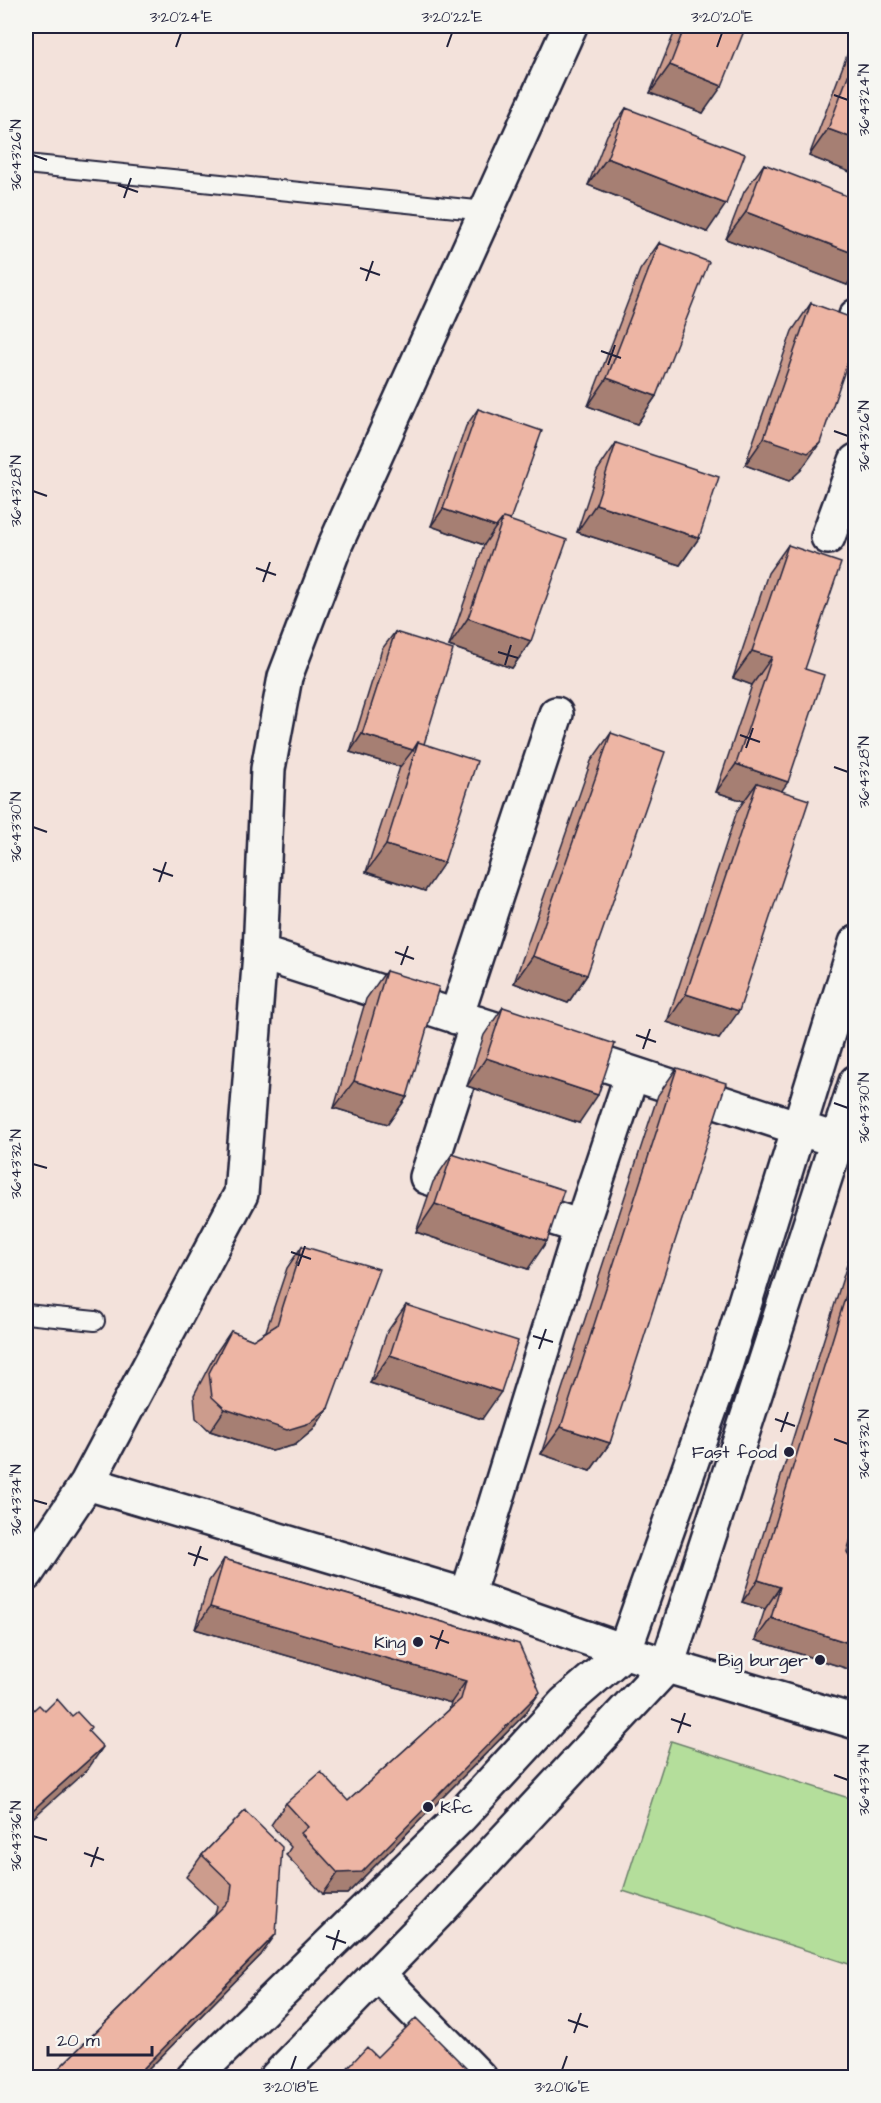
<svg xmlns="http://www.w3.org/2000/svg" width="881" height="2103" font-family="'Architects Daughter',sans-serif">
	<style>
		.green { fill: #b4de9b; stroke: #6b806b; stroke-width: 1.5 }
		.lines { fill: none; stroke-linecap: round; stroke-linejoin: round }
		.service-casing { stroke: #22223b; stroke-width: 22 }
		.minor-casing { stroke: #22223b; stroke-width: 38 }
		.service { stroke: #f6f6f2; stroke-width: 18 }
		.minor { stroke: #f6f6f2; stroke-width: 33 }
		.wall { fill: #cc9c8d; stroke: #22223b; stroke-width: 1.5 }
		.shaded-wall { fill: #a67f73; stroke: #22223b; stroke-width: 1.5 }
		.building { fill: #edb5a4; stroke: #22223b; stroke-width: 1.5 }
		.ticks { fill: none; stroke: #22223b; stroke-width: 2 }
		.poi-dot { fill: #22223b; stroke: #f6f6f2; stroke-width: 2 }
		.labels { text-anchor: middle; stroke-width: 5; stroke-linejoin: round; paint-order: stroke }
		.poi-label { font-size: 18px; fill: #22223b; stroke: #f6f6f2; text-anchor: end }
		.neatline { fill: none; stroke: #22223b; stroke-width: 2 }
		.ticks-label { font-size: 15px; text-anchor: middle; fill: #22223b }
	</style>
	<rect width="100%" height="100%" fill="#f3e2db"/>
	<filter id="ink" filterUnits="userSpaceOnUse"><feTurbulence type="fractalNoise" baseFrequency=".0167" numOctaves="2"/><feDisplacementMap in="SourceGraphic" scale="12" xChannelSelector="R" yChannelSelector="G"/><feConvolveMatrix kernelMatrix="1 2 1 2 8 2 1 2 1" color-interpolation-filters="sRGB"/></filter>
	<g filter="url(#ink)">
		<path class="green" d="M 671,1741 L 855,1800 L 855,1966 L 623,1891 Z"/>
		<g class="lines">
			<defs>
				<path id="service" d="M 26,164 L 486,211
					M 26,1314 L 95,1321"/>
				<path id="minor" d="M 856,316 L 851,331 L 856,332
					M 828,537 L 856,461
					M 260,953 L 498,1030
					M 456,1017 L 556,714
					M 567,1052 L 820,1135
					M 581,1227 L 632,1074
					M 87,1483 L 467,1596 L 667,1666 L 856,1722
					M 26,1574 L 87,1483 L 241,1194 L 260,953 L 268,769 L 285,677 L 336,543 L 570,26
					M 467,1596 L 581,1227 L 427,1177 L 477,1023
					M 378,1974 L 480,2078
					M 193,2078 L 460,1817 L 565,1703 L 624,1652 L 723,1373 L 856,943
					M 276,2078 L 436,1914 L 667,1666 L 856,1082"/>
			</defs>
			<use href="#service" class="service-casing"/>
			<use href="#minor" class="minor-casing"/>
			<use href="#service" class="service"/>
			<use href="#minor" class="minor"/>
		</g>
		<path class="wall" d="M 677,26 L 746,26 L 703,113 L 650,93 Z
			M 855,34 L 855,174 L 809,156 Z
			M 626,108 L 707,232 L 588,185 L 607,135 Z
			M 764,164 L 847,285 L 726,239 L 744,192 Z
			M 659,243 L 656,396 L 637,424 L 588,406 L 640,270 Z
			M 811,303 L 801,470 L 789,481 L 745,465 L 792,331 Z
			M 478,409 L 510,520 L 531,641 L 512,668 L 449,646 L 484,545 L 431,526 L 466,426 Z
			M 616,443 L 699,538 L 680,565 L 577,532 L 597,471 Z
			M 788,545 L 805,669 L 782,791 L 719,1039 L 667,1022 L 737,811 L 744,801 L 716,792 L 752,685 L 733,678 L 768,573 Z
			M 395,632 L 424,744 L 425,891 L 366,872 L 399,770 L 400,767 L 350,752 L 382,649 Z
			M 611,733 L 587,975 L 568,1003 L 514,983 L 591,761 Z
			M 386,971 L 407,1097 L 388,1124 L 334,1108 L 366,999 Z
			M 503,1007 L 579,1123 L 467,1086 L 484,1035 Z
			M 677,1068 L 610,1443 L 590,1471 L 541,1454 L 658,1095 Z
			M 452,1154 L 528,1269 L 416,1232 L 433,1182 Z
			M 855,1239 L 855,1525 L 847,1552 L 855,1566 L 855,1671 L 755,1640 L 765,1609 L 742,1602 Z
			M 302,1246 L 328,1408 L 313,1430 L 295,1445 L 272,1451 L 210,1431 L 196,1418 L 194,1395 L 216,1353 L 231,1331 L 253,1340 L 266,1331 L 287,1268 Z
			M 406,1305 L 482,1419 L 370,1383 L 387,1332 Z
			M 224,1559 L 519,1644 L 525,1714 L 347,1894 L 323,1894 L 286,1855 L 291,1847 L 271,1825 L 286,1803 L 348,1801 L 449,1710 L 451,1703 L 195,1629 L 209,1581 Z
			M 245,1811 L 261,1955 L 140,2078 L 49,2078 L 215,1914 L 217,1906 L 186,1877 L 202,1855 Z"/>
		<path class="shaded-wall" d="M 670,65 L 722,86 L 703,113 L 650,93 Z
			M 828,129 L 855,139 L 855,174 L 809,156 Z
			M 607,158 L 726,204 L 707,232 L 588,185 Z
			M 746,212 L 855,254 L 855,273 L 847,285 L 726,239 Z
			M 607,378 L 656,396 L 637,424 L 588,406 Z
			M 764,438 L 820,443 L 801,470 L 789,481 L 745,465 Z
			M 596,504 L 699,538 L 680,565 L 577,532 Z
			M 443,509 L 496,527 L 484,545 L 431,526 Z
			M 468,618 L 531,641 L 512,668 L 449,646 Z
			M 752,651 L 772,657 L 752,685 L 733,678 Z
			M 362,734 L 413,750 L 400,767 L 350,752 Z
			M 736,764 L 788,782 L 769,809 L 757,783 L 744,801 L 716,792 Z
			M 386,845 L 444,863 L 425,891 L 366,872 Z
			M 533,956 L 587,975 L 568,1003 L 514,983 Z
			M 686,994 L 739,1011 L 719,1039 L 667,1022 Z
			M 486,1058 L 598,1095 L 579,1123 L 467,1086 Z
			M 354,1081 L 407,1097 L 388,1124 L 334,1108 Z
			M 435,1204 L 547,1241 L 528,1269 L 416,1232 Z
			M 390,1355 L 501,1392 L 482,1419 L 370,1383 Z
			M 328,1408 L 313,1430 L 295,1445 L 272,1451 L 210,1431 L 225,1409 Z
			M 561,1427 L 610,1443 L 590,1471 L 541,1454 Z
			M 758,1580 L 780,1587 L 765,1609 L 742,1602 Z
			M 210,1607 L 466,1681 L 451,1703 L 195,1629 Z
			M 771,1618 L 855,1645 L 855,1671 L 755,1640 Z
			M 540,1692 L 525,1714 L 347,1894 L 323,1894 L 338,1873 Z
			M 103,1747 L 88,1769 L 26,1824 L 26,1816 Z
			M 276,1934 L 261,1955 L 140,2078 L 134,2078 Z"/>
		<path class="building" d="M 685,26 L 746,26 L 722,86 L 670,65 Z
			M 855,57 L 855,139 L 828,129 Z
			M 626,108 L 745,154 L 726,204 L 607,158 Z
			M 764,164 L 855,199 L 855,254 L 746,212 Z
			M 659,243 L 709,262 L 656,396 L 607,378 Z
			M 811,303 L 855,319 L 855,341 L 820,443 L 808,453 L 764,438 Z
			M 478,409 L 542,431 L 510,520 L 503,518 L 496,527 L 443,509 Z
			M 616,443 L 719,477 L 699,538 L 596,504 Z
			M 503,518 L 567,540 L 531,641 L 468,618 Z
			M 788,545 L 841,563 L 805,669 L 824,675 L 788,782 L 736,764 L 772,657 L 752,651 Z
			M 395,632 L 453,650 L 424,744 L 418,742 L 413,750 L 362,734 Z
			M 611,733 L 665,752 L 587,975 L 533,956 Z
			M 418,742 L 477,761 L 444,863 L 386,845 Z
			M 757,783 L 809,800 L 739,1011 L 686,994 Z
			M 386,971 L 439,987 L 407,1097 L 354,1081 Z
			M 503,1007 L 615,1044 L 598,1095 L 486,1058 Z
			M 677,1068 L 726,1083 L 610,1443 L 561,1427 Z
			M 452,1154 L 564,1190 L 547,1241 L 435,1204 Z
			M 302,1246 L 379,1269 L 328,1408 L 310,1423 L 287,1430 L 225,1409 L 212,1397 L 209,1373 L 231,1331 L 253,1340 L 277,1325 Z
			M 855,1266 L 855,1525 L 847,1552 L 855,1566 L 855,1645 L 771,1618 L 780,1587 L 758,1580 Z
			M 406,1305 L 518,1341 L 501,1392 L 390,1355 Z
			M 224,1559 L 519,1644 L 540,1692 L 362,1872 L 338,1873 L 301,1833 L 308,1827 L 286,1803 L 321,1772 L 348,1801 L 461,1699 L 466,1681 L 210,1607 Z
			M 57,1699 L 72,1716 L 77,1712 L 91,1727 L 88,1731 L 103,1747 L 26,1816 L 26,1717 L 39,1705 L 45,1711 Z
			M 245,1811 L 282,1847 L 276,1934 L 134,2078 L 49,2078 L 230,1900 L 232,1884 L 202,1855 Z
			M 416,2018 L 476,2078 L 338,2078 L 367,2047 L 377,2057 Z"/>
	</g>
	<path class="ticks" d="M 176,47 L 181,33M 447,47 L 452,33M 717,47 L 722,33M 834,95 L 848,100M 33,155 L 47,160M 118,185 L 138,192M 124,198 L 131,178M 360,268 L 380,275M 366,281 L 373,261M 601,351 L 621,358M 608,365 L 615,345M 834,431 L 848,436M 33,491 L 47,496M 256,568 L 276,575M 263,582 L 270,562M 498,652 L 518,658M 505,665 L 511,645M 740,735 L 760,742M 746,748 L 753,728M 834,767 L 848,772M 33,827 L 47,832M 153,869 L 173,876M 159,882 L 166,862M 395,952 L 414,959M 401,965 L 408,946M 636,1035 L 656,1042M 643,1049 L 650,1029M 834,1103 L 848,1108M 33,1164 L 47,1168M 291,1252 L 311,1259M 298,1266 L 305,1246M 533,1336 L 553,1342M 539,1349 L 546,1329M 775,1419 L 795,1426M 781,1432 L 788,1412M 834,1439 L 848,1444M 33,1500 L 47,1504M 188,1553 L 208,1560M 194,1566 L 201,1546M 430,1636 L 449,1643M 436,1649 L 443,1630M 671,1719 L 691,1726M 678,1733 L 685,1713M 834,1775 L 848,1780M 33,1836 L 47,1840M 84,1853 L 104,1860M 91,1867 L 98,1847M 326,1936 L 346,1943M 333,1950 L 339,1930M 568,2020 L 588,2027M 574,2033 L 581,2013M 291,2070 L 296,2056M 562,2070 L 567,2056"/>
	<g class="poi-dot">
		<circle cx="789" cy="1452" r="6"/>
		<circle cx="418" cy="1642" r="6"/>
		<circle cx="820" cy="1660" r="6"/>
		<circle cx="428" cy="1807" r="6"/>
	</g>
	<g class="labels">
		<g class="poi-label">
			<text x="777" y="1458">Fast food</text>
			<text x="406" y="1648">King</text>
			<text x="808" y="1666">Big burger</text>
			<text x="440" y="1813" text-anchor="start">Kfc</text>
		</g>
	</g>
	<rect width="881" height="2103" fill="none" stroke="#f6f6f2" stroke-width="66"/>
	<path d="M48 2046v9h104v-9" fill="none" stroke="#22223b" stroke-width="3"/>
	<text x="57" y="2046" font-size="18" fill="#22223b" stroke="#f6f6f2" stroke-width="4.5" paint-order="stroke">20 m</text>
	<rect x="33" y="33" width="815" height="2037" class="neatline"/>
	<g class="ticks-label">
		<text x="181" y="22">3°20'24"E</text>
		<text x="452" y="22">3°20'22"E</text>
		<text x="722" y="22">3°20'20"E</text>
		<text transform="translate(864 100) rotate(-90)" y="5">36°43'24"N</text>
		<text transform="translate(16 155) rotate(-90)" y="5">36°43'26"N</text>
		<text transform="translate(864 436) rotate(-90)" y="5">36°43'26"N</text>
		<text transform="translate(16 491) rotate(-90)" y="5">36°43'28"N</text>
		<text transform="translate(864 772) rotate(-90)" y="5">36°43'28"N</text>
		<text transform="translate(16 827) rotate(-90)" y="5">36°43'30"N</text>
		<text transform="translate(864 1108) rotate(-90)" y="5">36°43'30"N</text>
		<text transform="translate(16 1164) rotate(-90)" y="5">36°43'32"N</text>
		<text transform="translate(864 1444) rotate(-90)" y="5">36°43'32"N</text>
		<text transform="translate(16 1500) rotate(-90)" y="5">36°43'34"N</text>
		<text transform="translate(864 1780) rotate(-90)" y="5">36°43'34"N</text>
		<text transform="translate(16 1836) rotate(-90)" y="5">36°43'36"N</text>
		<text x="291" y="2092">3°20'18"E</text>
		<text x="562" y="2092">3°20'16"E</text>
	</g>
</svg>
